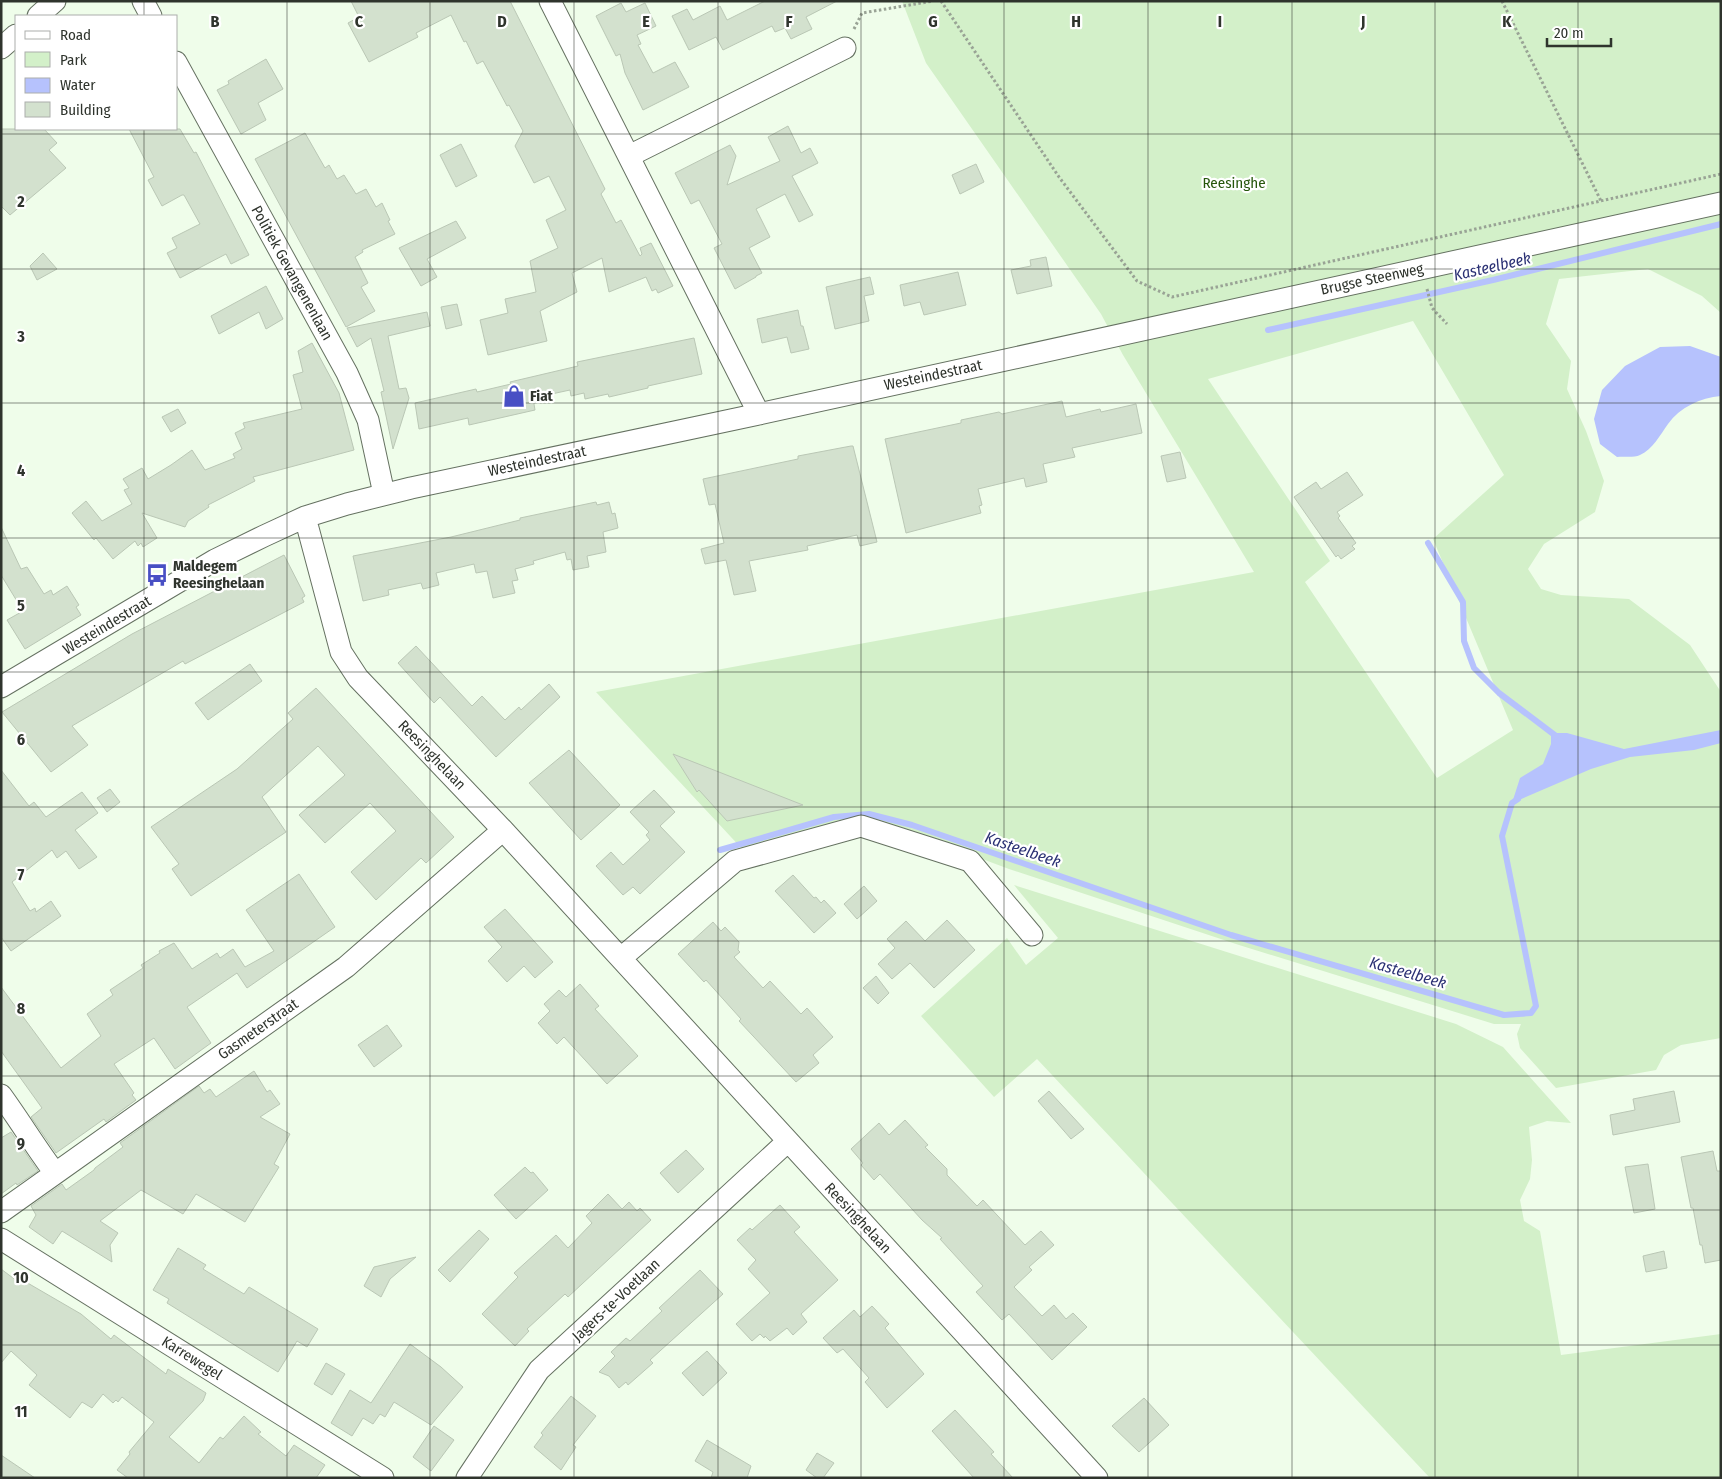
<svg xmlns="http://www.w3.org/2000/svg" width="1722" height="1479" font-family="'Fira Sans Condensed',sans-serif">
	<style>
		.green { fill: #d3f0c9; fill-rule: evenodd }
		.water { fill: #b6c2fd }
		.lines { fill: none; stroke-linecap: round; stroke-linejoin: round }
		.stream { stroke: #b6c2fd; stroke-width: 6 }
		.building { fill: #d3e1ce; stroke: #bac7b5 }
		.minor-casing { stroke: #657161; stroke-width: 23 }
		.path { stroke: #99a395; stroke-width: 3; stroke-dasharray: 2.5 2.5; stroke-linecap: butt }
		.minor { stroke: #fff; stroke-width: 21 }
		.grid { fill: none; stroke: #2f342d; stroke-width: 1; stroke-opacity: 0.55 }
		.labels { text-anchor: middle; stroke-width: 4.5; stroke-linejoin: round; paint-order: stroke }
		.park-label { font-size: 15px; fill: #26560c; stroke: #fff }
		.street-label { font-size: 15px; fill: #2f342d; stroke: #fff }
		.poi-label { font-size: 15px; font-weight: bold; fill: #2f342d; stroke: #fff; text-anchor: start }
		.water-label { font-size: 16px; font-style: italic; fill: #2b3174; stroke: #fff }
		.grid-label { font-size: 16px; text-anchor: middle; font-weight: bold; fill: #2f342d; stroke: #fff; stroke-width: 4.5; stroke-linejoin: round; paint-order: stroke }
	</style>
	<rect width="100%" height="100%" fill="#effdea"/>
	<path class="green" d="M 902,1 L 1721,1 L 1721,313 L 1702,296 L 1648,269 L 1559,279 L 1546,324 L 1571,361 L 1567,389 L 1586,431 L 1604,481 L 1595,512 L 1544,544 L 1528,569 L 1541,589 L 1561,595 L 1629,599 L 1690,645 L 1721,692 L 1721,1038 L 1681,1045 L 1664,1055 L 1656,1070 L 1556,1088 L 1520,1048 L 1517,1034 L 1521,1024 L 1494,1024 L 1239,945 L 1009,869 L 886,823 L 854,819 L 744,851 L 596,692 L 1254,572 L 1123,355 L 1101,314 L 926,63 ZM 1413,321 L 1504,475 L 1433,539 L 1513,730 L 1437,778 L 1305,582 L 1330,561 L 1208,379 Z
		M 1014,885 L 1456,1024 L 1503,1047 L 1571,1123 L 1547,1121 L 1529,1127 L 1532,1160 L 1530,1179 L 1520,1200 L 1524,1221 L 1540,1231 L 1561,1355 L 1721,1334 L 1721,1478 L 1430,1478 L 1037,1059 L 994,1097 L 921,1016 L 1007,938 L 1026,965 L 1058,938 Z"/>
	<path class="water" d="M 1690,346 L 1721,357 L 1721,396 C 1700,398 1680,407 1668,424 C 1660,435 1653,449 1640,455 C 1634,458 1623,456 1617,457 L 1600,444 L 1594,419 L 1602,390 L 1625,366 L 1660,347 Z
		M 1721,730 L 1721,743 L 1694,750 L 1630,757 L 1591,769 L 1512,803 L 1520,778 L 1543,764 L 1551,744 L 1551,733 L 1567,733 L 1624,749 Z"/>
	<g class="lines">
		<path class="stream" d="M 1268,330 L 1493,280 L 1721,224
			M 1428,543 L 1463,602 L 1464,641 L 1474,668 L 1499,693 L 1556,736
			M 720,850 L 834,817 L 869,814 L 912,825 L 1231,935 L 1504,1015 L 1531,1013 L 1536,1006 L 1502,836 L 1512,803 L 1518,799"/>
	</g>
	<path class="building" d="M 351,1 L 510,1 L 605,189 L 601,194 L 616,223 L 621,220 L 640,256 L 642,254 L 640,248 L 651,243 L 673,286 L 658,293 L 656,289 L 652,291 L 646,277 L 609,292 L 602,258 L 572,273 L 577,292 L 540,311 L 547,341 L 488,355 L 480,320 L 508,313 L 505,299 L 536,292 L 530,261 L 558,248 L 546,220 L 566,210 L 549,176 L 534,183 L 515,146 L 523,131 L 509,105 L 507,106 L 483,61 L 477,64 L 466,41 L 464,42 L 451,15 L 416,33 L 418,37 L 369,62 L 348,23 L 359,17 Z
		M 765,1 L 837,1 L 806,17 L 812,29 L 791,39 L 785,28 L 775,32 L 772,26 L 723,50 L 716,37 L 689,50 L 672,16 L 687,9 L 693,20 L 720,6 L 727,20 Z
		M 621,3 L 626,12 L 645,3 L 656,26 L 637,35 L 641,44 L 638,45 L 653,73 L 675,62 L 689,87 L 643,110 L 625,73 L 620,54 L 616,56 L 596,16 Z
		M 266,59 L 283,89 L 258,103 L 266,120 L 241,134 L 217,90 L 229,84 L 228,81 Z
		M 788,126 L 801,153 L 810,148 L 818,163 L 792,176 L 813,215 L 799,222 L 785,194 L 756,209 L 770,237 L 749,248 L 762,273 L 756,276 L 756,277 L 735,289 L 714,248 L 722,244 L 699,200 L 691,204 L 675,173 L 730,145 L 736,156 L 727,185 L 780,161 L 768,137 Z
		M 1,129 L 44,129 L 57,143 L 49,150 L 66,168 L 10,215 L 1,206 Z
		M 129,129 L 180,129 L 194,153 L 196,152 L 249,255 L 231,264 L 226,254 L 180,278 L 167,253 L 177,248 L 172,238 L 200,224 L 184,195 L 182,195 L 162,206 L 148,180 L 154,177 Z
		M 305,133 L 325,168 L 329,165 L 337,179 L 344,175 L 356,194 L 366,189 L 376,207 L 382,203 L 390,220 L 388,221 L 395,234 L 362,250 L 363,252 L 355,257 L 368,283 L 361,287 L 375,311 L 346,327 L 255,159 Z
		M 461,144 L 477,176 L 456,187 L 440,155 Z
		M 976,164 L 984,182 L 960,194 L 952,175 Z
		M 456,221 L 466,238 L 427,259 L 437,277 L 421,286 L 399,248 Z
		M 43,253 L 57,269 L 37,280 L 30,266 Z
		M 1046,257 L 1052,286 L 1017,294 L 1011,270 L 1031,266 L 1030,260 Z
		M 958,272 L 966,305 L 924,315 L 920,302 L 904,306 L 900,285 Z
		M 870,277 L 874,294 L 864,296 L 869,321 L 835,329 L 826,287 Z
		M 266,286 L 283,319 L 266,329 L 259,312 L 219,334 L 211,316 Z
		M 457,304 L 462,325 L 446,329 L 441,307 Z
		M 798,310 L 801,326 L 803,326 L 809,349 L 791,353 L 787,337 L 762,343 L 757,319 Z
		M 427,312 L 430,326 L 388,336 L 399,389 L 406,388 L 409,398 L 393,449 L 381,392 L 384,391 L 371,338 L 357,347 L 347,328 Z
		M 694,338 L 702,374 L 648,386 L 648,388 L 609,397 L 608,394 L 585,399 L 584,393 L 571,396 L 570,390 L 533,398 L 535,410 L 469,425 L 468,418 L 419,429 L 415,403 L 476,389 L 477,392 L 511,384 L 510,382 L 578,366 L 577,362 Z
		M 312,343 L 339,393 L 354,450 L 253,477 L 255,481 L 208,505 L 209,507 L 188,521 L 185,527 L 142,513 L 157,538 L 143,547 L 141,543 L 138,546 L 135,541 L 113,559 L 96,538 L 94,540 L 72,513 L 86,501 L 102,521 L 132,504 L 124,490 L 129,488 L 123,479 L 142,468 L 148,479 L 171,465 L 192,450 L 205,470 L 235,458 L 233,454 L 242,449 L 235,433 L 245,428 L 243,423 L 302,409 L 293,375 L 303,372 L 298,351 Z
		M 1062,401 L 1066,417 L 1100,409 L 1101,412 L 1136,404 L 1142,433 L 1072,448 L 1075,457 L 1043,464 L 1047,482 L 1026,487 L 1024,478 L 978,489 L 982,505 L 979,506 L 981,513 L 906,533 L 885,439 L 961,423 L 961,420 L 999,412 L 1002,414 Z
		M 178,409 L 186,423 L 171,432 L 162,417 Z
		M 851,446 L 853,446 L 877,542 L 860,546 L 857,535 L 807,546 L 808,550 L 749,561 L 756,591 L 734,595 L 726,560 L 705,564 L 701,549 L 724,543 L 715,504 L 709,505 L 703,479 L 798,459 L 798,456 Z
		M 1180,452 L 1186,478 L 1167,482 L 1161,456 Z
		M 1347,472 L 1363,495 L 1337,512 L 1340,516 L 1338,518 L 1356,543 L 1352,546 L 1355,549 L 1341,559 L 1338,555 L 1336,557 L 1294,497 L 1316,482 L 1321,489 Z
		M 596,502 L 597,505 L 609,502 L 612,514 L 615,513 L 618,528 L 603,532 L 606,552 L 587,556 L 589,567 L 573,570 L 571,559 L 567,560 L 565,552 L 533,561 L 534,564 L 515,569 L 518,580 L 512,581 L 515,593 L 493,598 L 487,571 L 476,573 L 474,564 L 436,573 L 439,585 L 423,589 L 421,583 L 388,590 L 389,595 L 363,601 L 353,556 L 451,537 L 520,520 L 520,518 Z
		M 1,527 L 21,569 L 27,567 L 44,594 L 51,590 L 53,595 L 67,586 L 79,605 L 76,607 L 81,615 L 25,649 L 7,620 L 23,611 L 1,575 Z
		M 284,555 L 305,596 L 302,598 L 304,602 L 185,664 L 183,661 L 72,726 L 88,745 L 51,772 L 2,712 L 132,634 Z
		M 416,646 L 472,706 L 482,696 L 505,720 L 519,707 L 521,710 L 549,684 L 560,697 L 496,757 L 440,697 L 434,703 L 398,663 Z
		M 250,664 L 262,681 L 208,720 L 195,703 Z
		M 316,688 L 454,837 L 426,863 L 421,858 L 376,900 L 351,872 L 396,831 L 370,803 L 325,843 L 299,815 L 345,775 L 318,746 L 262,797 L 286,832 L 191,896 L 172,869 L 179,864 L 151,827 L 237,769 L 293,719 L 288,713 Z
		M 569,750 L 620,805 L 581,840 L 529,783 Z
		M 673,754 L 803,805 L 727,821 L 699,790 L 697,792 Z
		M 1,770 L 29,806 L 34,802 L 46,817 L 82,792 L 98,813 L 75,830 L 97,857 L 79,869 L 66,851 L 57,858 L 52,850 L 12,882 L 30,911 L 35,908 L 36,912 L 51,901 L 61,916 L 11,951 L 1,937 Z
		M 110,789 L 120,802 L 107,812 L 97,798 Z
		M 654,790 L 675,812 L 660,826 L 685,852 L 640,894 L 633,887 L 623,895 L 596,866 L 611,852 L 623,865 L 650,840 L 646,835 L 649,832 L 630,812 Z
		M 299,874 L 335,927 L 247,988 L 237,973 L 187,1007 L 211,1043 L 175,1069 L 154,1038 L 114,1064 L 134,1093 L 132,1095 L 136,1100 L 106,1122 L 104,1119 L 56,1153 L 31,1117 L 42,1108 L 1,1051 L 1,987 L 61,1068 L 101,1036 L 87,1014 L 113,995 L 110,990 L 143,968 L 141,965 L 160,953 L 159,951 L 174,943 L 192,969 L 217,953 L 220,958 L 233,949 L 245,967 L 274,951 L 246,910 Z
		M 793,875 L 814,898 L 816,897 L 821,903 L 824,900 L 836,913 L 814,933 L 775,891 Z
		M 864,886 L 877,901 L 857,919 L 844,904 Z
		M 505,909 L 553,962 L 535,978 L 524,966 L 507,982 L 488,961 L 502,947 L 484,927 Z
		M 947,920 L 975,950 L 934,988 L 910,963 L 892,979 L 878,964 L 895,948 L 887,939 L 906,921 L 925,941 Z
		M 713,922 L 721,931 L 725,927 L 739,942 L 738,950 L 740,952 L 734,957 L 763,988 L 770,981 L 801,1014 L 807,1008 L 833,1037 L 813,1055 L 819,1063 L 796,1082 L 739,1021 L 741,1019 L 706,980 L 704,982 L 678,954 Z
		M 876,976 L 889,993 L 878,1004 L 863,988 Z
		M 580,984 L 599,1006 L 595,1009 L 638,1056 L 607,1084 L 564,1037 L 557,1044 L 538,1023 L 550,1011 L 544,1004 L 559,990 L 566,997 Z
		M 387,1025 L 402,1046 L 374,1067 L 358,1045 Z
		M 254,1071 L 267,1092 L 270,1090 L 280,1104 L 260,1117 L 290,1134 L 274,1164 L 279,1167 L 245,1222 L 196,1194 L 183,1214 L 141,1190 L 100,1221 L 118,1233 L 110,1245 L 112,1262 L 62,1231 L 53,1244 L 29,1227 L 36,1215 L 31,1206 L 62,1184 L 66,1190 L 94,1170 L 95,1168 L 123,1147 L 120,1143 L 199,1086 L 204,1093 L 210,1089 L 216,1097 Z
		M 1049,1091 L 1084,1129 L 1071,1139 L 1038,1101 Z
		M 1674,1091 L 1680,1122 L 1613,1135 L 1610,1115 L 1635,1110 L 1633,1099 Z
		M 905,1120 L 928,1145 L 925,1147 L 947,1169 L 947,1175 L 977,1206 L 983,1200 L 1025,1245 L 1041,1231 L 1054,1245 L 1029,1267 L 1032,1270 L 1014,1287 L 1042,1316 L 1054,1305 L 1066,1319 L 1073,1313 L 1087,1327 L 1052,1360 L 1009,1314 L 1002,1320 L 976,1292 L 983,1286 L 940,1239 L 942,1238 L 922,1220 L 880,1174 L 874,1180 L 861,1165 L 863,1163 L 851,1149 L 879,1123 L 889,1135 Z
		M 11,1132 L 38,1171 L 17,1185 L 16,1183 L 1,1194 L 1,1138 Z
		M 686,1150 L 704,1169 L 678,1193 L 660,1173 Z
		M 1713,1151 L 1717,1171 L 1721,1171 L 1721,1260 L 1705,1263 L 1702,1245 L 1700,1245 L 1693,1208 L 1691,1208 L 1681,1157 Z
		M 1648,1164 L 1655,1209 L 1634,1213 L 1625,1167 Z
		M 525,1167 L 531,1173 L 533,1172 L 548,1190 L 516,1219 L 494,1195 Z
		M 608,1194 L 622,1209 L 629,1202 L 637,1211 L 640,1208 L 651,1220 L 568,1297 L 565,1294 L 527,1329 L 529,1331 L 515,1346 L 482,1314 L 518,1277 L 514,1273 L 556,1235 L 568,1248 L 592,1223 L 586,1216 Z
		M 780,1205 L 800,1227 L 794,1232 L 838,1280 L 801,1314 L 807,1322 L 793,1335 L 787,1328 L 770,1341 L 765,1336 L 764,1338 L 760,1334 L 752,1341 L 736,1324 L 770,1293 L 748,1269 L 756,1260 L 737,1240 L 750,1228 L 752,1230 Z
		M 479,1230 L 489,1239 L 450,1282 L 438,1270 Z
		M 178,1248 L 206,1265 L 203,1269 L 244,1294 L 249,1287 L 318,1329 L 307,1347 L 297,1341 L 278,1372 L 167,1303 L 169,1299 L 153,1290 Z
		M 1664,1251 L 1667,1268 L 1646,1272 L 1643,1256 Z
		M 416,1257 L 390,1279 L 381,1297 L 364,1286 L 374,1267 Z
		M 1,1269 L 17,1281 L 19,1278 L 81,1314 L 111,1339 L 114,1335 L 166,1374 L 168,1369 L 206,1393 L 203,1401 L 169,1437 L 199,1463 L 220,1437 L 223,1439 L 244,1416 L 261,1432 L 258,1434 L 286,1456 L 294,1445 L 325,1465 L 316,1478 L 128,1478 L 117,1470 L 130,1454 L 129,1452 L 154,1422 L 122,1397 L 118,1402 L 116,1400 L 113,1403 L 103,1394 L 92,1408 L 82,1402 L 70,1418 L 29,1385 L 37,1375 L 11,1351 L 1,1363 Z
		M 700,1270 L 723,1294 L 650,1360 L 653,1363 L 628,1385 L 626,1382 L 619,1388 L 609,1376 L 599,1372 L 615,1356 L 611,1352 L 626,1338 L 630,1341 L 662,1311 L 659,1308 Z
		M 872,1306 L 889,1324 L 885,1328 L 924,1374 L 887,1408 L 865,1382 L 869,1378 L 843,1349 L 837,1353 L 823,1338 L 854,1310 L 860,1317 Z
		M 410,1344 L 441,1367 L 463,1387 L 431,1425 L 394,1402 L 385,1417 L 380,1414 L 373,1424 L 363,1418 L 352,1436 L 331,1423 L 350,1390 L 371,1403 Z
		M 707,1351 L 727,1373 L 703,1396 L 682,1373 Z
		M 326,1363 L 345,1374 L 332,1395 L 314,1384 Z
		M 571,1396 L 596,1416 L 573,1445 L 576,1447 L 561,1470 L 534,1447 L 543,1435 L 541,1433 Z
		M 1144,1398 L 1169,1425 L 1139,1452 L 1112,1426 Z
		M 955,1410 L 994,1452 L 991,1454 L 1013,1478 L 974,1478 L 932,1431 Z
		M 434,1426 L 454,1440 L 431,1471 L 413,1457 Z
		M 707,1440 L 751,1466 L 747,1478 L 711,1478 L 713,1472 L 695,1461 Z
		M 817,1453 L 834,1463 L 823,1478 L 817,1478 L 806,1470 Z
		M 1,1455 L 35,1478 L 1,1478 Z"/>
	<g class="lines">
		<defs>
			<path id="minor" d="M 143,1 L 151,16
				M 550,1 L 759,414
				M 38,16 L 55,1
				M 1,48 L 16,35
				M 176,62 L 347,373 L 368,420 L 384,494
				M 629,156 L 845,48
				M 305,517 L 341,652 L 358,678 L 503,830 L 1097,1478
				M 1,687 L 215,560 L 264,536 L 305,517 L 347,504 L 411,488 L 759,414 L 1721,203
				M 621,958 L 735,861 L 861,826 L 970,861 L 1032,935
				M 1,1095 C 20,1121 36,1148 55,1173
				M 1,1212 L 346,967 L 503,830
				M 1,1239 L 383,1478
				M 467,1478 L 539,1370 L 788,1141"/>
		</defs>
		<use href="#minor" class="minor-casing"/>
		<path class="path" d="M 941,1 L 1059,177 L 1137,281 L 1172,297 L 1721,174
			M 1502,1 L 1601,201
			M 854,29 L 862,13 L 933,1
			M 1427,289 L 1432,308 L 1447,324"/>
		<use href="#minor" class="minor"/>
	</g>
	<path class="grid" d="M 144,1 L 144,16M 287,1 L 287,1478M 430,1 L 430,1478M 574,1 L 574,1478M 718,1 L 718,1478M 861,1 L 861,1478M 1004,1 L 1004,1478M 1148,1 L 1148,1478M 1292,1 L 1292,1478M 1435,1 L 1435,1478M 1578,1 L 1578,1478M 144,129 L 144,1478M 1,134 L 1721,134M 1,269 L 1721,269M 1,403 L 1721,403M 1,538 L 1721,538M 1,672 L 1721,672M 1,807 L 1721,807M 1,941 L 1721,941M 1,1076 L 1721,1076M 1,1210 L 1721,1210M 1,1345 L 1721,1345"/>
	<defs>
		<symbol id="shop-bare" viewBox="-9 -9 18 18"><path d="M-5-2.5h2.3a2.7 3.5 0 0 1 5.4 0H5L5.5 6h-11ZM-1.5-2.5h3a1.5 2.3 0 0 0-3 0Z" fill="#484fc4" stroke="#fff" stroke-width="2.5" paint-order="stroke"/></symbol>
		<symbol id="bus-bare" viewBox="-9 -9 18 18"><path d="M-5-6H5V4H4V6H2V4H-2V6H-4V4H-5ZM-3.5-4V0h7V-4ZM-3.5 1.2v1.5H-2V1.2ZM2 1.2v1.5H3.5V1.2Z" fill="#484fc4" stroke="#fff" stroke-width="2.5" paint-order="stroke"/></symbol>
	</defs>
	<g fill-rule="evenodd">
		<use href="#shop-bare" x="498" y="380" width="32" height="32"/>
		<use href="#bus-bare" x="141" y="559" width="32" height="32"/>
	</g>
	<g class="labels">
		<g class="park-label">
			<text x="1234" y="188">Reesinghe</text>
		</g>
		<g class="street-label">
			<text transform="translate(292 273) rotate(61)" y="5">Politiek Gevangenenlaan</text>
			<text transform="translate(1372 279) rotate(-12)" y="5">Brugse Steenweg</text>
			<text transform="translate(933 375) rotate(-12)" y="5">Westeindestraat</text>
			<text transform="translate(537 461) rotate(-12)" y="5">Westeindestraat</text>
			<text transform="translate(107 625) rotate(-31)" y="5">Westeindestraat</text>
			<text transform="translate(432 755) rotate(46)" y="5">Reesinghelaan</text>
			<text transform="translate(258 1029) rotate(-35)" y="5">Gasmeterstraat</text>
			<text transform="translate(858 1218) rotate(47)" y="5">Reesinghelaan</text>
			<text transform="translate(616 1300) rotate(-43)" y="5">Jagers-te-Voetlaan</text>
			<text transform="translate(192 1358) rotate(32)" y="5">Karrewegel</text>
		</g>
		<g class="poi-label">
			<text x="530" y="401">Fiat</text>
			<text x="173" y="571">Maldegem<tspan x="173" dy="17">Reesinghelaan</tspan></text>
		</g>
		<g class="water-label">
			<text transform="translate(1492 266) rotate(-13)" y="6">Kasteelbeek</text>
			<text transform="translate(1023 849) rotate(19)" y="6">Kasteelbeek</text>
			<text transform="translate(1408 972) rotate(16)" y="6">Kasteelbeek</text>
		</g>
	</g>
	<g class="grid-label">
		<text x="215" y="27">B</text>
		<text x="359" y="27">C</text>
		<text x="502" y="27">D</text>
		<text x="646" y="27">E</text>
		<text x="789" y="27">F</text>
		<text x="933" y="27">G</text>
		<text x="1076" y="27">H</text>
		<text x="1220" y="27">I</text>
		<text x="1363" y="27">J</text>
		<text x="1507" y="27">K</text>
		<text x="21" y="207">2</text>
		<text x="21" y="342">3</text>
		<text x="21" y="476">4</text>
		<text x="21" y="611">5</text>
		<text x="21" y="745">6</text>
		<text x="21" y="880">7</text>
		<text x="21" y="1014">8</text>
		<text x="21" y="1149">9</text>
		<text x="21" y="1283">10</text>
		<text x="21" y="1417">11</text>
	</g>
	<rect width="1722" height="1479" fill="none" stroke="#2f342d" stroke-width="5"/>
	<rect x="15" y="15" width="162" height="115" fill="#ffffff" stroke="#acaeab"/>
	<rect x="25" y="31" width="25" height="8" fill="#ffffff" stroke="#acaeab"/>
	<text x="60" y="40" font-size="15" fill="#2f342d">Road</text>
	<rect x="25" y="52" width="25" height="15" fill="#d3f0c9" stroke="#acaeab"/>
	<text x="60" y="65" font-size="15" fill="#2f342d">Park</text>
	<rect x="25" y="78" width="25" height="15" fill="#b6c2fd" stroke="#acaeab"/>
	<text x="60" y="90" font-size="15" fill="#2f342d">Water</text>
	<rect x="25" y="102" width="25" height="15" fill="#d3e1ce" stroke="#acaeab"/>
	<text x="60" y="115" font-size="15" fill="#2f342d">Building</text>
	<path d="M1547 38v8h64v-8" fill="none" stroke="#2f342d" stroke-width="2.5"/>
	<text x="1554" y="38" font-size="15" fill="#2f342d" stroke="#ffffff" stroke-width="4" paint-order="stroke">20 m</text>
</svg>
